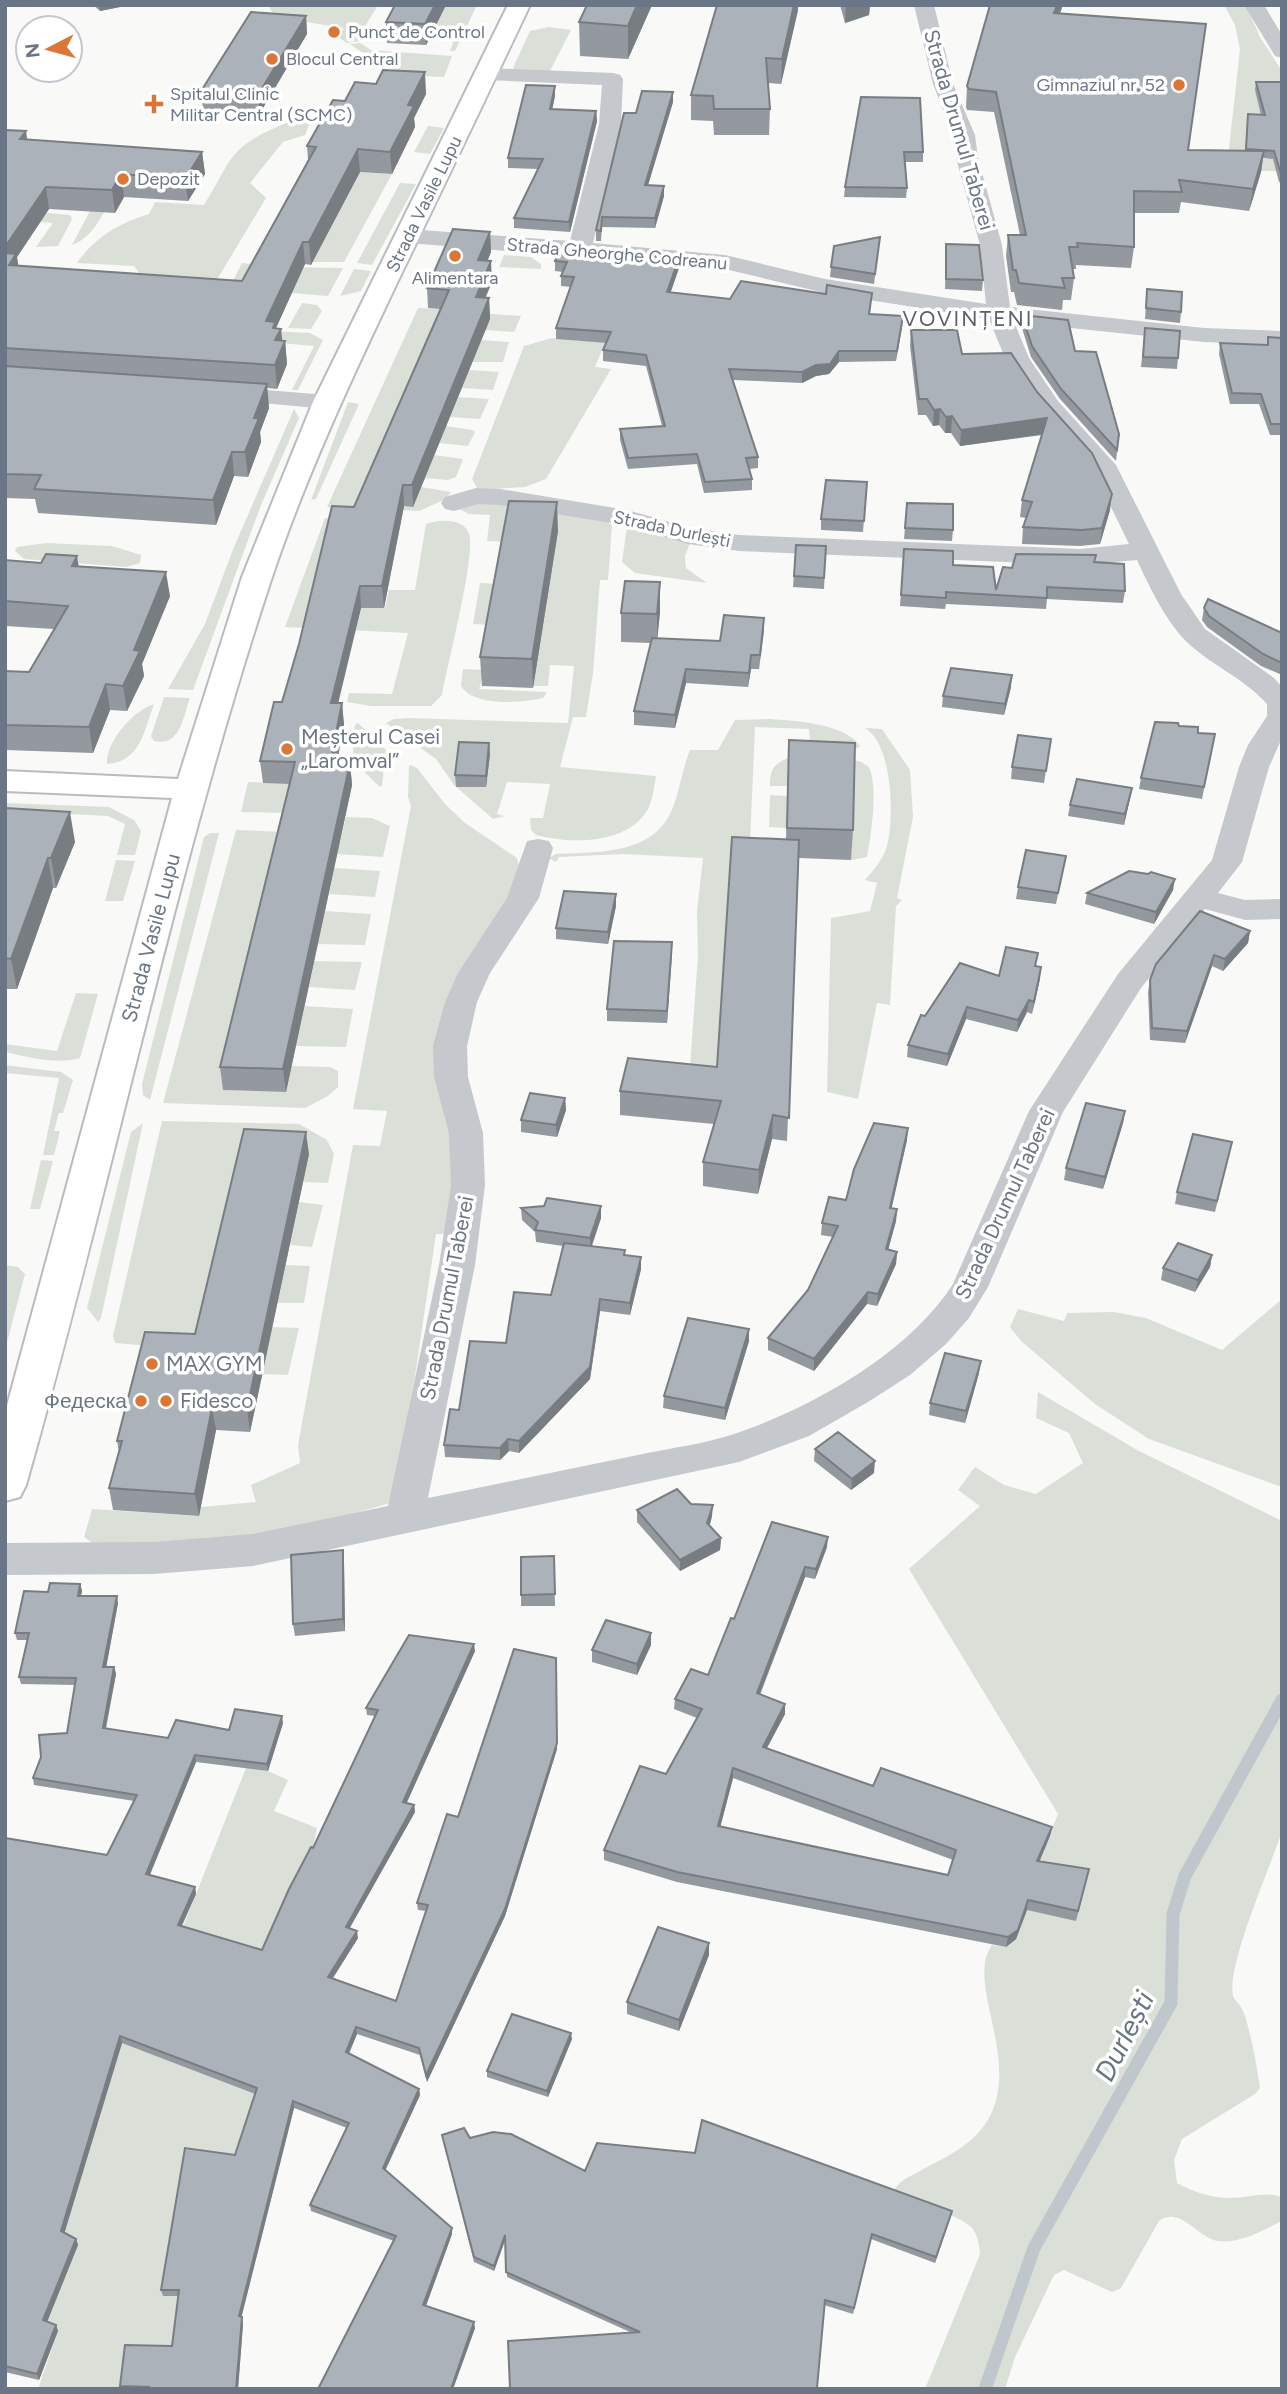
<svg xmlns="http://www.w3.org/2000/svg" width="1287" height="2394" font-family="Figtree,sans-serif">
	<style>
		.green { fill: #dae0d8 }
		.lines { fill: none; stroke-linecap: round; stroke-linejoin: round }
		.stream { stroke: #bfc7cd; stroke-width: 13 }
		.major-casing { stroke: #b8bbc0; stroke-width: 4 }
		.minor { fill: #c5c8cc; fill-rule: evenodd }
		.major { fill: #fff; fill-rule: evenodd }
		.wall { fill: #94999f; fill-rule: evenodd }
		.shaded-wall { fill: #787d82 }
		.building { fill: #acb2b9; stroke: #787d82; stroke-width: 2; fill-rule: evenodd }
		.poi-dot { fill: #da7636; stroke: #fff; stroke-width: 2.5 }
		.labels { text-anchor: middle; stroke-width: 7; stroke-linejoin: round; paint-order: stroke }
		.far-poi-label { font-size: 18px; fill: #6a7586; stroke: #fff; text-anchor: start }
		.far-street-label { font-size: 18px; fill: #6a7586; stroke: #fff }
		.street-label { font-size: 21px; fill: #6a7586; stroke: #fff }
		.far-quarter-label { font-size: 21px; letter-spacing: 2px; fill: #57606c; stroke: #fff }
		.poi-label { font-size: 21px; fill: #6a7586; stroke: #fff; text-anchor: start }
		.near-water-label { font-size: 28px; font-style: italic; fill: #667681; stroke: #fff }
	</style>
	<rect width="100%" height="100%" fill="#f9f9f7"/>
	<path class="green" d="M 268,5 L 378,5 L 358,38 L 359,41 L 347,43 L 335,35 L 340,34 L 339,32 L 343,31 L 343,28 L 275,17 Z
		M 446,5 L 477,5 L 455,51 L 450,51 L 455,38 L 438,37 L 442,30 L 434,29 Z
		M 1224,5 L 1246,5 L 1260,37 L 1282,71 L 1282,139 L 1245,157 L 1282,160 L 1282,171 L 1218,171 L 1227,166 L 1240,49 L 1235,25 Z
		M 549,27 L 571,30 L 549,73 L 517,71 L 513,68 L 530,31 Z
		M 360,43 L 371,50 L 452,56 L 444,77 C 407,77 380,66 350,44 Z
		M 302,119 L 310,122 L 305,135 L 283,142 L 250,183 L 266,198 L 215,283 L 146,282 L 134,266 L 77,263 C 95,237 119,223 149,214 L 155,202 L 204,205 C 230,164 227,148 277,127 C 286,123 292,119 302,119 Z
		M 428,126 L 444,128 L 430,154 L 414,152 Z
		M 360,172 L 392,174 L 344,262 L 313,262 Z
		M 400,183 L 416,184 L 372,265 L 357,263 Z
		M 5,191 L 110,200 C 101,218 92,238 72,245 L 91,209 L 9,209 L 70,215 L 72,219 L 58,246 L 36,247 L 53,223 L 5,219 Z
		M 504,255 L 531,257 L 541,264 L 541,269 L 499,267 Z
		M 242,263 L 280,267 L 343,268 L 328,296 L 243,289 L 232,283 Z
		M 354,269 L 371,271 L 361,291 L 340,296 Z
		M 302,303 L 317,305 L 322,311 L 311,329 L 288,328 Z
		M 418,308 L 457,310 L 413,507 L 421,487 L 451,492 L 446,499 L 419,511 L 327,507 Z
		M 479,313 L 521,316 L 514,332 L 485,330 Z
		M 611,328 L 595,367 L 611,369 L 546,479 L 525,487 L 478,490 L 472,479 L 524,346 L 552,338 L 581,341 Z
		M 274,331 L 310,333 L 323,340 L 298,390 L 292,390 L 314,346 L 280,343 Z
		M 481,340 L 509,342 L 503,362 L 472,362 Z
		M 469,370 L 499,372 L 493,390 L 461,388 Z
		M 458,397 L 489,399 L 480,419 L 450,417 Z
		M 348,402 L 359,404 L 316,499 L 311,500 Z
		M 294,409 L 299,418 L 261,505 L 193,690 L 168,689 L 205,624 L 234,547 Z
		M 446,426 L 472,430 L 475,432 L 468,446 L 439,443 Z
		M 434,455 L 463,459 L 456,477 L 448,480 L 425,478 Z
		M 478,500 L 605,520 L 612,525 L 608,580 L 600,580 L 593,673 L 586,717 L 573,717 L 560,767 L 656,776 C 654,787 653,799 648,809 C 628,845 570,844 536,835 L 531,830 L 530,818 L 543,818 L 550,784 L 507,782 L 497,814 L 505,816 L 493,819 L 454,785 L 436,759 L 386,723 L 394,719 L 408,718 L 568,723 L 574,666 L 550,665 L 548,686 L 533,686 L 508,542 L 487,541 L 490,515 L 469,514 L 459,509 Z
		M 325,518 L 401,522 L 400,529 L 334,528 L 316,607 L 385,608 L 389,590 L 415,590 L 426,524 C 439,519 464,518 469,534 C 476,555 447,667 442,695 L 431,706 L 371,706 L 347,702 L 349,693 L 392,694 L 408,633 L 285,627 Z
		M 630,526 L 690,543 L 685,556 L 686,568 L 707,583 L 635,573 L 622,562 L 627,527 Z
		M 46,543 L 112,546 L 141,555 L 140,563 L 126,567 L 24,559 L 15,551 L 17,547 Z
		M 480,583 L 500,584 L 493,625 L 473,624 Z
		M 463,669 L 485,670 L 479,689 L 547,692 L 543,698 C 521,703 474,707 461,686 Z
		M 164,697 L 190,698 C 183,718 180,747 154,741 L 151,736 Z
		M 154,704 C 144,731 141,761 107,764 C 106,741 133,711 154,704 Z
		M 770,719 C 795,721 845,723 860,746 L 851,752 L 810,742 L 809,729 L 755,727 L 750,843 L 717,1074 L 690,1067 L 698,956 L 697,911 L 703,858 L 623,854 L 559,857 L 556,862 L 549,858 L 556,854 C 597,852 651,855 671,812 C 680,792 682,769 690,750 L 718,750 L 735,720 Z
		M 358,723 L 386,750 L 382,785 L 380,787 L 354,762 L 352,737 L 355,725 Z
		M 865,728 L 882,729 L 910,770 L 913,817 L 897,898 L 902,900 L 896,906 L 890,1005 L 877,1003 L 858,1099 L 827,1092 L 831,918 L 870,911 L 877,883 L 865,880 C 875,869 885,857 888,842 C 894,813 892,744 865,728 Z
		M 788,758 L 859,761 L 868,766 C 879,782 871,837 867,857 L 851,860 L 853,772 L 789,770 L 787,786 L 770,786 C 770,769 773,765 788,758 Z
		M 411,765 L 417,768 L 445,804 L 465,823 L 517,858 L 519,866 L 517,883 L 474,953 L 451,1097 L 451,1234 L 436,1234 L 415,1376 L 390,1503 C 322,1523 251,1542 180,1545 C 152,1546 123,1545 95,1545 L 84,1537 L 92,1509 L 198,1516 L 201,1507 L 256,1502 L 251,1485 L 300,1463 L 298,1445 L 353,1145 L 380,1146 L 387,1111 L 353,1109 L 411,806 L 408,797 L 409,766 Z
		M 248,782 L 297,784 L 290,813 L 241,812 Z
		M 770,795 L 787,796 L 786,828 L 769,827 Z
		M 5,803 L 109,807 L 134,820 L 141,831 L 135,855 L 117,855 L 125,824 L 108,816 L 5,811 Z
		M 346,817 L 372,818 L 390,826 L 383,857 L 337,854 Z
		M 236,830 L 285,832 L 223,1090 L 286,1092 L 291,1066 L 330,1067 L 338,1071 L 338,1087 L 328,1096 L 305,1108 L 163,1103 Z
		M 210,833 L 219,833 L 150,1100 L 143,1095 L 142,1084 L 204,837 Z
		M 116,860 L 135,861 L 123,901 L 105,901 Z
		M 334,868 L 380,871 L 375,897 L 329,894 Z
		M 325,911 L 371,914 L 365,945 L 318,944 Z
		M 314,961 L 362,962 L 355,990 L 309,987 Z
		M 76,993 L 98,994 L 80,1058 C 57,1065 28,1057 5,1052 L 5,1044 L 57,1051 Z
		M 305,1006 L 353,1009 L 346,1047 L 296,1046 Z
		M 5,1065 L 61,1072 L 73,1080 L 63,1113 L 59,1113 L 54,1131 L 60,1131 L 54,1155 L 43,1155 L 59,1078 L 5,1073 Z
		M 162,1121 L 299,1124 L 327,1140 L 334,1154 L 328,1183 L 303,1182 L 309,1155 L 199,1357 L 151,1346 L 115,1343 L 113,1336 Z
		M 143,1123 L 101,1318 L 98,1322 L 87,1308 L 131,1132 Z
		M 41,1160 L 53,1161 L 40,1209 L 30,1209 Z
		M 299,1202 L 323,1205 L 312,1247 L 290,1245 Z
		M 5,1265 L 18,1267 L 25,1274 L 5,1350 Z
		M 285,1265 L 310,1266 L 304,1303 L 277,1303 Z
		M 1282,1299 L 1282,1487 L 1149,1439 L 1095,1404 L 1021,1341 L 1010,1327 L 1018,1309 L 1064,1321 L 1067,1313 L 1114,1312 L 1146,1318 L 1222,1350 Z
		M 272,1327 L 299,1328 L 288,1375 L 262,1374 Z
		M 1038,1392 L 1139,1451 L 1282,1521 L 1282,1831 C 1271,1866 1226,1966 1233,1996 C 1235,2001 1240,2004 1242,2009 C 1249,2022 1258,2072 1260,2088 L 1255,2094 L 1182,2139 L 1174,2160 L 1177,2183 C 1194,2192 1211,2198 1231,2198 C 1248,2198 1265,2191 1282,2197 L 1282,2221 C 1263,2230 1240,2244 1218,2241 C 1198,2238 1180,2205 1159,2221 L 1121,2288 L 1112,2292 L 1064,2270 L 1054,2275 L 1015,2357 L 1005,2389 L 925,2389 L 980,2254 C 979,2246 978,2235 972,2228 C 957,2213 915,2203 894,2196 L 895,2189 C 900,2180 911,2176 920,2171 C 947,2156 975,2145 990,2116 C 1020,2058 965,1981 992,1945 L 1006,1947 L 1058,1814 L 909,1569 L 980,1506 L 958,1490 L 975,1467 L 1004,1485 L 1036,1494 L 1083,1463 L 1069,1433 L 1036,1418 Z
		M 246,1768 L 268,1771 L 288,1780 L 274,1811 L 317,1828 L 293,1940 L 158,2056 L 258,2095 L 237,2162 L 164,2296 L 180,2296 L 174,2352 L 122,2389 L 38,2389 L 58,2331 L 30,2322 L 58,2295 L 77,2245 L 63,2238 L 149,1953 L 179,1937 Z"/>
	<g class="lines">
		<path class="stream" d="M 985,2389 L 1034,2248 L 1171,2003 L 1173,1914 L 1185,1876 L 1282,1700"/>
		<defs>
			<path id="major" d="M 508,5 L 530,5 C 486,98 442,190 397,283 C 351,380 305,478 271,580 C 173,877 112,1184 26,1485 L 20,1497 L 5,1501 L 5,1413 L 172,798 L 5,791 L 5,771 L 178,779 L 242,577 L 313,402 Z"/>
		</defs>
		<use href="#major" class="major-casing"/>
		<path class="minor" d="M 914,5 L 934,5 L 953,84 L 975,135 L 978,158 L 1002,245 L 1010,307 L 1204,328 L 1282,331 L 1282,345 L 1204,342 L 1014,322 L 1029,358 L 1058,401 L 1116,465 L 1181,594 L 1205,629 L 1274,678 L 1282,687 L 1282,738 L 1269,767 L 1242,862 L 1218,893 L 1245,900 L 1282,899 L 1282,919 L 1245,920 L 1205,909 L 1141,988 L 1063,1112 L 988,1287 L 969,1318 L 946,1344 L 910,1375 L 868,1402 L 809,1436 L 739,1462 L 253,1566 L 154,1574 L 5,1575 L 5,1543 L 154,1542 L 253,1534 L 388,1506 L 439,1265 L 451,1185 L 449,1133 L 434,1077 L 433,1046 L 445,1002 L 458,973 L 507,898 L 527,841 L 538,839 L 549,841 L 553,848 L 539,898 L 490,973 L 477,1002 L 467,1046 L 468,1077 L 483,1133 L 485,1185 L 475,1265 L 428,1498 C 498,1484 568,1469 638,1455 C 670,1448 706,1444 737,1433 C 813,1407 909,1353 953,1284 L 1029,1111 L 1118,974 L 1212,860 L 1239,767 L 1248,745 L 1267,716 L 1267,704 C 1245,679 1213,666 1189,644 C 1167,624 1149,586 1137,560 L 1080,565 L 739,551 L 688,544 L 624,525 L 500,505 L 478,504 L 454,511 L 445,509 L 441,503 L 445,497 L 476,488 L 500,489 L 627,510 L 691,528 L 739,535 L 1080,549 L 1129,544 L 1092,468 L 1037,406 L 1005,358 L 989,319 L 825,293 L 725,269 L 408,243 L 400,241 L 397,236 L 400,231 L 408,229 L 570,241 L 599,124 L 602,85 L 487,80 L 480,78 L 477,74 L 480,70 L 487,68 L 613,73 L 620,75 L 623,79 L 621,124 L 593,243 L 725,255 L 825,279 L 986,304 L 980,245 L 956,158 L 953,135 L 933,84 Z
			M 1244,5 L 1264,5 L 1282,35 L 1282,58 L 1275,56 Z
			M 219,386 L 327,395 L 336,397 L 339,402 L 336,407 L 327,409 L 210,398 L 207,393 L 210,388 Z"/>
		<use href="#major" class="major"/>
	</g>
	<path class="wall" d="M 93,5 L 130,5 L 100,11 Z
		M 446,5 L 426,45 L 387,43 L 386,22 Z
		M 587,5 L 652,5 L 628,59 L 580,56 L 579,22 Z
		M 840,5 L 870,5 L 869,15 L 845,23 Z
		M 990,5 L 1063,5 L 1060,13 L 1188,150 L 1245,151 L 1248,114 L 1261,115 L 1255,90 L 1256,82 L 1282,82 L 1282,182 L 1279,182 L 1273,159 L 1263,158 L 1261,172 L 1249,211 L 1181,202 L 1179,213 L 1134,213 L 1134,247 L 1131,268 L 1076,265 L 1076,269 L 1072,269 L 1074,278 L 1071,300 L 1063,300 L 1062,310 L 1017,305 L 1014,292 L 1011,292 L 1006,256 L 1008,235 L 1020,235 L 994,112 L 967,110 L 966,107 L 967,86 Z
		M 798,10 L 781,84 L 768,83 L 770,109 L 769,135 L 714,135 L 713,121 L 691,120 L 691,95 Z
		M 306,16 L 307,34 L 260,113 L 203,109 L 201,91 Z
		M 426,94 L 414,118 L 415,127 L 392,174 L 360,172 L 311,265 L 305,264 L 276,328 L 282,341 L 285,341 L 287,364 L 277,389 L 267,388 L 269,408 L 260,432 L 261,442 L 248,477 L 234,476 L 216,525 L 38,513 L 35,499 L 5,498 L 5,130 L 27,140 L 202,152 L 205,174 L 188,201 L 124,197 L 115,213 L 49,209 L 17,257 L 18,266 L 242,281 L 308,160 L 307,146 L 345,101 Z
		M 555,96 L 552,110 L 596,111 L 597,121 L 570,232 L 514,228 L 514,218 L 538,169 L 508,168 L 508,158 Z
		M 861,97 L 923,152 L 923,162 L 905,162 L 907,188 L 906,198 L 844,197 L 845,187 Z
		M 673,102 L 648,185 L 664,186 L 664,196 L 655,228 L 602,227 L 601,241 L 596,241 L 596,230 L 636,113 Z
		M 490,232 L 491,252 L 487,261 L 492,282 L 485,298 L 489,298 L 490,319 L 413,507 L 404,506 L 384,608 L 361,608 L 341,687 L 338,703 L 342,703 L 344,725 L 337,763 L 350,763 L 352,785 L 286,1092 L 223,1090 L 220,1067 L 289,784 L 263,783 L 260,761 L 354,507 L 440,309 L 428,308 L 427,288 Z
		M 880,237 L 874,284 L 830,277 L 831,267 Z
		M 946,244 L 983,280 L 982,291 L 945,289 Z
		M 679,258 L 679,268 L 670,293 L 730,299 L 871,303 L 870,314 L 903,316 L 896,361 L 839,362 L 829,374 L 816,376 L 802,383 L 733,380 L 758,457 L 758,468 L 749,469 L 752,479 L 752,490 L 704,493 L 697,464 L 628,469 L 620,440 L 620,429 L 662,426 L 646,366 L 603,361 L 603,350 L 607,343 L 556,339 L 556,328 L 571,287 L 561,286 L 561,276 L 563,272 L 555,271 L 555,261 Z
		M 1147,289 L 1181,312 L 1180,323 L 1145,319 Z
		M 1022,315 L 1119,434 L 1116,461 L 1060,399 L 1031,357 L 1021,325 Z
		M 1145,328 L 1178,358 L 1177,369 L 1141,367 Z
		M 911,330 L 962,354 L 1011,353 L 1110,510 L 1100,544 L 1080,546 L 1022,544 L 1023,527 L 1026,518 L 1020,517 L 1022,500 L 1042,435 L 960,446 L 951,433 L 945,433 L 939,425 L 933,426 L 926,415 L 918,415 L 910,346 Z
		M 1268,337 L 1282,338 L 1282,435 L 1270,435 L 1259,404 L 1230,404 L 1219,354 L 1220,343 L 1267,345 Z
		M 867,482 L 863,532 L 821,530 L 821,519 Z
		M 907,503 L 953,530 L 952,541 L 904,539 Z
		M 558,531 L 533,688 L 482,686 L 480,657 Z
		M 796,545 L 826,546 L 824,589 L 793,587 Z
		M 904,549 L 953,565 L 996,590 L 1012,568 L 1095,563 L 1125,591 L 1123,603 L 1047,599 L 1046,609 L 946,604 L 945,609 L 900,606 Z
		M 5,560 L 79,566 L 170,596 L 142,664 L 144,676 L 127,711 L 110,710 L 93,753 L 5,750 L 5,671 L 29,672 L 54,629 L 5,626 Z
		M 660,582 L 660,612 L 657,638 L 720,641 L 764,618 L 759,669 L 751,669 L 748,687 L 686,683 L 675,728 L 634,725 L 634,711 L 651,643 L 621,642 L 621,613 Z
		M 1204,608 L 1282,633 L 1282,675 L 1261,666 L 1207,627 L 1202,620 Z
		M 1011,687 L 1004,715 L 942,707 L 943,696 Z
		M 1179,726 L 1198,733 L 1213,745 L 1202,799 L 1139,789 L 1141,778 Z
		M 1051,739 L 1044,783 L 1011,779 L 1012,767 Z
		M 789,740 L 853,830 L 851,860 L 799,858 L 787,1141 L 772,1139 L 758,1194 L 703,1186 L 703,1162 L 714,1124 L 620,1115 L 620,1091 L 717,1067 L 786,839 Z
		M 490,754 L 486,787 L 456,787 L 455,775 Z
		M 1132,788 L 1124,825 L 1068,816 L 1070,805 Z
		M 5,808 L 75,842 L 56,888 L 53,888 L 17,989 L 5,989 Z
		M 1066,856 L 1056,904 L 1016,899 L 1018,887 Z
		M 1173,890 L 1154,924 L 1085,904 L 1087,893 Z
		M 616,894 L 616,906 L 608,944 L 556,939 L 556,928 Z
		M 1250,931 L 1248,943 L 1223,971 L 1212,966 L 1185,1043 L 1150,1040 L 1148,992 L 1150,980 Z
		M 672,942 L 667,1023 L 607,1021 L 607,1009 Z
		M 1036,967 L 1040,979 L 1032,1014 L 1027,1012 L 1017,1032 L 966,1019 L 947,1066 L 907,1057 L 908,1045 L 925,1016 L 999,976 Z
		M 565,1098 L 566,1110 L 557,1137 L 521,1132 L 521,1120 Z
		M 1125,1111 L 1123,1123 L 1103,1189 L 1064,1180 L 1066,1168 Z
		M 907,1140 L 891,1208 L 897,1209 L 896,1221 L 888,1250 L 897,1252 L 896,1264 L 877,1306 L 867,1304 L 814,1371 L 768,1350 L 768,1338 L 808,1290 L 833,1237 L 821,1235 L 822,1223 Z
		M 1232,1142 L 1215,1212 L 1175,1204 L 1177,1192 Z
		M 309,1154 L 250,1432 L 216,1430 L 199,1516 L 113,1510 L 109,1488 L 119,1452 L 117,1441 L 195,1334 Z
		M 601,1206 L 601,1218 L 592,1246 L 625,1250 L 625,1255 L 641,1257 L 641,1269 L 630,1315 L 600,1311 L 590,1379 L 519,1453 L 509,1451 L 500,1460 L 445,1457 L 444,1445 L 459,1410 L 506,1343 L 551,1295 L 563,1246 L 536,1242 L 535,1232 L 522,1220 L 521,1208 Z
		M 1212,1255 L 1210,1267 L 1195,1292 L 1161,1280 L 1163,1268 Z
		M 749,1341 L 725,1420 L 663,1408 L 664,1396 Z
		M 979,1373 L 965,1423 L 929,1415 L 930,1403 Z
		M 815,1449 L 874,1473 L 851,1490 L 814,1461 Z
		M 691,1504 L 712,1516 L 710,1525 L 721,1538 L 720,1550 L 680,1571 L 637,1522 L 637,1510 Z
		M 827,1547 L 815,1579 L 805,1577 L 760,1695 L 785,1704 L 785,1714 L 767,1748 L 873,1786 L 1052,1827 L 1050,1836 L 1039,1861 L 1087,1878 L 1076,1921 L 1027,1910 L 1016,1939 L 1006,1947 L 677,1882 L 604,1860 L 604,1850 L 666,1774 L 697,1718 L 674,1709 L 675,1699 L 708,1675 L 734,1619 ZM 733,1778 L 953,1860 L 948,1875 L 720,1827 Z
		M 343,1550 L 344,1562 L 345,1631 L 295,1636 L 293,1624 Z
		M 554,1556 L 555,1606 L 521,1606 L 521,1595 Z
		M 80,1584 L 82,1591 L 81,1596 L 118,1603 L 106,1667 L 114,1667 L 116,1674 L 106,1729 L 168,1738 L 283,1723 L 268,1771 L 196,1762 L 150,1875 L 195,1887 L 196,1894 L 182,1926 L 262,1950 L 313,1848 L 375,1716 L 367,1715 L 366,1708 L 475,1651 L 406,1803 L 414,1805 L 415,1812 L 349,1928 L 358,1938 L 333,1978 L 396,2001 L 426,1911 L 418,1910 L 417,1903 L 458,1817 L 557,1749 L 505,1916 L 427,2082 L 420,2055 L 357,2034 L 349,2054 L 419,2089 L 420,2095 L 385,2171 L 452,2234 L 426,2306 L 475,2328 L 453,2389 L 394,2241 L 311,2211 L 310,2205 L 347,2128 L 294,2108 L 241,2317 L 243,2324 L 238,2389 L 121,2389 L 120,2386 L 172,2346 L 178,2296 L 163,2296 L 161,2290 L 235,2155 L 255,2094 L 122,2043 L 64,2233 L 76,2239 L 78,2245 L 47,2322 L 56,2325 L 58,2331 L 39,2380 L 5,2372 L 5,1838 L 107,1855 L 134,1801 L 34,1785 L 33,1778 L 67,1733 L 75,1685 L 21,1684 L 19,1677 L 28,1640 L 17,1640 L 15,1633 L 48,1592 Z
		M 651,1645 L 637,1675 L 592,1662 L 592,1650 Z
		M 709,1943 L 709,1955 L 679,2031 L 627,2014 L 627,2002 Z
		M 572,2039 L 548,2097 L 487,2077 L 487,2071 Z
		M 442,2135 L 470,2138 L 585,2171 L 952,2211 L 935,2263 L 871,2239 L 853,2314 L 824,2305 L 510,2389 L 630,2332 L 507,2277 L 505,2241 L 494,2271 L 474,2262 Z"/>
	<path class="shaded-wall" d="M 99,5 L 130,5 L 100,11 Z
		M 435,5 L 446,5 L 426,45 L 425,24 Z
		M 637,5 L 652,5 L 628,59 L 628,26 Z
		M 794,5 L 798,5 L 798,10 L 781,84 L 782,59 Z
		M 846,5 L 870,5 L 869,15 L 845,23 Z
		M 1057,5 L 1063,5 L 1052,33 L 1054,13 Z
		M 306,16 L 307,34 L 260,113 L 258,95 Z
		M 425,72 L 426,94 L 414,118 L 415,127 L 392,174 L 390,152 L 408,105 Z
		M 555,86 L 555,96 L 550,119 L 550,109 Z
		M 673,92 L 673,102 L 645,195 L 645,185 Z
		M 596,111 L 597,121 L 570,232 L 569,222 Z
		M 26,131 L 29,153 L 20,139 Z
		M 358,149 L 360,172 L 311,265 L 309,242 Z
		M 1264,151 L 1261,172 L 1249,211 L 1253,189 Z
		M 202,152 L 205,174 L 188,201 L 185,179 Z
		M 121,174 L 124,197 L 115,213 L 112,190 Z
		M 664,186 L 664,196 L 655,228 L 655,218 Z
		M 46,187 L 49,209 L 17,257 L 20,276 L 5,275 L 5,247 Z
		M 490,232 L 491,252 L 479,281 L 478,260 Z
		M 303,242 L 305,264 L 276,328 L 277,337 L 281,329 L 283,347 L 285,341 L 287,364 L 277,389 L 275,365 L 266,321 Z
		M 679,258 L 679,268 L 667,303 L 667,292 Z
		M 491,261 L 492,282 L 477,318 L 476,297 Z
		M 489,298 L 490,319 L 413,507 L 412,485 Z
		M 903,316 L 902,327 L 896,361 L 897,351 Z
		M 839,351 L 839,362 L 829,374 L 816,376 L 802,383 L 802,372 Z
		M 267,384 L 269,408 L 260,432 L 261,442 L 248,477 L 245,452 L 254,418 Z
		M 940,409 L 939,425 L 933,426 L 934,410 Z
		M 952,416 L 951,433 L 945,433 L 946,417 Z
		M 1047,418 L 1045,434 L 960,446 L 961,430 Z
		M 232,452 L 234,476 L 216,525 L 213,500 Z
		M 403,485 L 404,506 L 384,608 L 382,586 Z
		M 1112,494 L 1110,510 L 1100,544 L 1102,528 Z
		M 557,502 L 558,531 L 533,688 L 532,659 Z
		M 77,556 L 81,580 L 72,566 Z
		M 166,572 L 170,596 L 142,664 L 144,676 L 127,711 L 123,686 L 134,650 Z
		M 660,582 L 660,612 L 657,643 L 657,614 Z
		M 360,586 L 361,608 L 333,725 L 331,703 Z
		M 764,618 L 764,631 L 759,669 L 760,655 Z
		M 751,655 L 751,669 L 748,687 L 749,673 Z
		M 686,669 L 686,683 L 675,728 L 675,715 Z
		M 1012,675 L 1011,687 L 1004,715 L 1005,704 Z
		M 106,684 L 110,710 L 93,753 L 89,727 Z
		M 342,703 L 344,725 L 332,785 L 330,762 Z
		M 489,743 L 490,754 L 486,787 L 486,776 Z
		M 350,763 L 352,785 L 286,1092 L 283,1069 Z
		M 1132,788 L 1130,799 L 1124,825 L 1125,814 Z
		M 70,812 L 75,842 L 56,888 L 51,858 Z
		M 48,858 L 53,888 L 17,989 L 11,959 Z
		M 1175,879 L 1173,890 L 1154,924 L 1156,912 Z
		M 616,894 L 616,906 L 608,944 L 608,932 Z
		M 1250,931 L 1248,943 L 1223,971 L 1225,959 Z
		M 672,942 L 672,954 L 667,1023 L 667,1011 Z
		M 1214,955 L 1212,966 L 1185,1043 L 1187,1031 Z
		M 1041,967 L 1040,979 L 1032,1014 L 1034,1002 Z
		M 1029,1000 L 1027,1012 L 1017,1032 L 1018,1020 Z
		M 967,1007 L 966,1019 L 947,1066 L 948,1054 Z
		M 565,1098 L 566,1110 L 557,1137 L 556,1125 Z
		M 1125,1111 L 1123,1123 L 1103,1189 L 1105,1177 Z
		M 773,1115 L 772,1139 L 758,1194 L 759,1170 Z
		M 908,1128 L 907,1140 L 889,1220 L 890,1208 Z
		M 306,1132 L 309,1154 L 250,1432 L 247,1409 Z
		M 601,1206 L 601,1218 L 590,1250 L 590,1238 Z
		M 897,1209 L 896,1221 L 885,1261 L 886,1249 Z
		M 897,1252 L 896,1264 L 877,1306 L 878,1294 Z
		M 1212,1255 L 1210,1267 L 1195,1292 L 1198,1280 Z
		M 641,1257 L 641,1269 L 630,1315 L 630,1303 Z
		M 868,1292 L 867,1304 L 814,1371 L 814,1359 Z
		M 600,1299 L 600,1311 L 590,1379 L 519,1453 L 519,1441 Z
		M 749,1329 L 749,1341 L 725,1420 L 725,1408 Z
		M 981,1361 L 979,1373 L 965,1423 L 966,1411 Z
		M 212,1408 L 216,1430 L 199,1516 L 195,1494 Z
		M 508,1439 L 509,1451 L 500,1460 L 500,1448 Z
		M 875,1461 L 874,1473 L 851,1490 L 852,1479 Z
		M 713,1505 L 712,1516 L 707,1534 L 707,1523 Z
		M 828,1537 L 827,1547 L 815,1579 L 816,1569 Z
		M 721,1538 L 720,1550 L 680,1571 L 680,1560 Z
		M 343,1550 L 344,1562 L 345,1631 L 343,1619 Z
		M 805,1567 L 805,1577 L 756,1703 L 757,1693 Z
		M 80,1584 L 82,1591 L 79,1602 L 78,1596 Z
		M 117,1596 L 118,1603 L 105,1674 L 103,1667 Z
		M 651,1633 L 651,1645 L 637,1675 L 637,1664 Z
		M 474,1644 L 475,1651 L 404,1809 L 403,1802 Z
		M 556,1658 L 557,1749 L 505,1916 L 427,2082 L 426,2075 Z
		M 114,1667 L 116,1674 L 104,1735 L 103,1728 Z
		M 785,1704 L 785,1714 L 762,1757 L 763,1747 Z
		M 282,1716 L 283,1723 L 268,1771 L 267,1764 Z
		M 195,1755 L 196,1762 L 147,1881 L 146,1874 Z
		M 733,1768 L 733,1778 L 718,1836 L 718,1826 Z
		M 414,1805 L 415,1812 L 347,1933 L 346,1927 Z
		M 1052,1827 L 1050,1836 L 1036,1870 L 1037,1861 Z
		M 195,1887 L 196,1894 L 179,1931 L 178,1925 Z
		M 1028,1900 L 1027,1910 L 1016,1939 L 1006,1947 L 1008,1937 Z
		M 357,1931 L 358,1938 L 329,1984 L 328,1977 Z
		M 709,1943 L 709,1955 L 679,2031 L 679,2020 Z
		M 356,2027 L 357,2034 L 346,2059 L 346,2052 Z
		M 571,2033 L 572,2039 L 548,2097 L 547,2091 Z
		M 120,2036 L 122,2043 L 63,2238 L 61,2231 Z
		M 419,2089 L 420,2095 L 383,2175 L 383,2168 Z
		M 293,2101 L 294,2108 L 240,2323 L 239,2316 Z
		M 952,2211 L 951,2216 L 935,2263 L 936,2257 Z
		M 452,2228 L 452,2234 L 424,2311 L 423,2305 Z
		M 505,2235 L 505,2240 L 494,2271 L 494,2266 Z
		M 76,2239 L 78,2245 L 45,2327 L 43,2320 Z
		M 242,2317 L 243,2324 L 238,2389 L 236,2389 Z
		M 474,2322 L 475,2328 L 453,2389 L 451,2389 Z
		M 56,2325 L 58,2331 L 39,2380 L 37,2374 Z"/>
	<path class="building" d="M 395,5 L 435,5 L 425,24 L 386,22 Z
		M 587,5 L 637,5 L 628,26 L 579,22 Z
		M 717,5 L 794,5 L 782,59 L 766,58 L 770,109 L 714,109 L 713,96 L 691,95 Z
		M 990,5 L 1057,5 L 1054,13 L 1206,24 L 1188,150 L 1264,151 L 1253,189 L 1179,180 L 1182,192 L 1134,191 L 1134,247 L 1077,243 L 1078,247 L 1069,247 L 1074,278 L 1062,278 L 1065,288 L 1019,283 L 1016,270 L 1013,270 L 1008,235 L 1026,235 L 996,92 L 969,89 L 967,86 Z
		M 251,12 L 306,16 L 258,95 L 201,91 Z
		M 383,70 L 425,72 L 408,105 L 414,106 L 390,152 L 358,149 L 309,242 L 303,242 L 266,321 L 275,322 L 273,328 L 281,329 L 275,340 L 285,341 L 275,365 L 5,348 L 5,253 L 16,254 L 9,265 L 242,281 L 316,147 L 307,146 L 333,100 L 345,101 L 355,82 L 376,84 Z
		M 1256,82 L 1282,82 L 1282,174 L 1281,174 L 1274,151 L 1246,149 L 1248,114 L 1265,115 Z
		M 526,85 L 555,86 L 550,109 L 596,111 L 569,222 L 514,218 L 543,159 L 508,158 Z
		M 642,91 L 673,92 L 645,185 L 664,186 L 655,218 L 602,217 L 601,231 L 596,230 L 624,113 L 636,113 Z
		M 861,97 L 920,98 L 923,152 L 904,152 L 907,188 L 845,187 Z
		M 5,130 L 26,131 L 20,139 L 202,152 L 185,179 L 121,174 L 112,190 L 46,187 L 5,247 Z
		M 453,229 L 490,232 L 478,260 L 491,261 L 476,297 L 489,298 L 412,485 L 403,485 L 382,586 L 360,586 L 331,703 L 342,703 L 330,762 L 350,763 L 283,1069 L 220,1067 L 295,762 L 260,761 L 274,702 L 282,702 L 299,644 L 332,506 L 354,507 L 449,290 L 427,288 Z
		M 880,237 L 875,274 L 831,267 L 834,246 Z
		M 946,244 L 979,245 L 983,280 L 946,279 Z
		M 561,248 L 679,258 L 667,292 L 730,299 L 741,281 L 826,294 L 827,285 L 872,293 L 869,314 L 903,316 L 897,351 L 839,351 L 830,364 L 816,365 L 802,372 L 729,369 L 758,457 L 746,458 L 752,479 L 705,482 L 697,454 L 628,458 L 620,429 L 665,426 L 646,355 L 603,350 L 611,332 L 556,328 L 574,277 L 561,276 L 567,262 L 555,261 Z
		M 1147,289 L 1182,292 L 1181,312 L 1146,308 Z
		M 1022,315 L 1068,320 L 1075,351 L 1096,352 L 1119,434 L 1117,450 L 1061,389 L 1032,346 Z
		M 1145,328 L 1180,331 L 1178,358 L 1143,357 Z
		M 911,330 L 957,330 L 962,354 L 1011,353 L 1037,392 L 1092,453 L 1112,494 L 1102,528 L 1082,530 L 1023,527 L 1032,502 L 1022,500 L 1047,418 L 961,430 L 952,416 L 946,417 L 940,409 L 934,410 L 927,399 L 919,399 Z
		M 1268,337 L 1282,338 L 1282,424 L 1271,424 L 1261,394 L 1232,393 L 1220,343 L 1268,345 Z
		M 5,366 L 267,384 L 254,418 L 259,418 L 245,452 L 232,452 L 213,500 L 34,489 L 41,475 L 5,474 Z
		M 826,480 L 867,482 L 864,521 L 821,519 Z
		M 509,501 L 557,502 L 532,659 L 480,657 Z
		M 907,503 L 953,504 L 953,530 L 905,528 Z
		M 796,545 L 826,546 L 824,578 L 794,576 Z
		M 904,549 L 953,551 L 953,565 L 993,567 L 996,590 L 1003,567 L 1012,568 L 1016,554 L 1096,555 L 1094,562 L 1124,564 L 1125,591 L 1047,587 L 1047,598 L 946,592 L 946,598 L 901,595 Z
		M 46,554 L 77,556 L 72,566 L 166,572 L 134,650 L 140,651 L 123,686 L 106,684 L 89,727 L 5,725 L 5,671 L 29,672 L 68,606 L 5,601 L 5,560 L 41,563 Z
		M 625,581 L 660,582 L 657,614 L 621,613 Z
		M 1208,599 L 1282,633 L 1282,663 L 1263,654 L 1209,616 L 1204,608 Z
		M 724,615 L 764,618 L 760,655 L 751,655 L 749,673 L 686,669 L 675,715 L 634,711 L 652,638 L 720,641 Z
		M 951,668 L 1012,675 L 1005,704 L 943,696 Z
		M 1155,722 L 1178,723 L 1179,726 L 1198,727 L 1198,733 L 1215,734 L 1204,787 L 1141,778 Z
		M 1018,735 L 1051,739 L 1046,771 L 1012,767 Z
		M 789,740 L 855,743 L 853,830 L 787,828 Z
		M 459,742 L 489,743 L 486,776 L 455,775 Z
		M 1077,779 L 1132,788 L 1125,814 L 1070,805 Z
		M 5,808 L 70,812 L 51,858 L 48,858 L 11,959 L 5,958 Z
		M 732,837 L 799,840 L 789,1118 L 773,1115 L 759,1170 L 703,1162 L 721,1101 L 620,1091 L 628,1058 L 717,1067 Z
		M 1026,850 L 1066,856 L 1058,893 L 1018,887 Z
		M 1129,871 L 1148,874 L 1151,872 L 1175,879 L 1156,912 L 1087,893 Z
		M 564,891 L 616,894 L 608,932 L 556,928 Z
		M 1200,911 L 1250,931 L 1225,959 L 1214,955 L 1187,1031 L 1152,1028 L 1150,980 L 1156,964 Z
		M 614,941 L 672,942 L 667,1011 L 607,1009 Z
		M 1006,947 L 1038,953 L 1035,966 L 1041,967 L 1034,1002 L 1029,1000 L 1018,1020 L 967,1007 L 948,1054 L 908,1045 L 921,1015 L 925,1016 L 960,963 L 999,976 Z
		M 530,1093 L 565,1098 L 556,1125 L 521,1120 Z
		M 1086,1103 L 1125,1111 L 1105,1177 L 1066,1168 Z
		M 874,1123 L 908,1128 L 890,1208 L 897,1209 L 886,1249 L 897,1252 L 878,1294 L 868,1292 L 814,1359 L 768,1338 L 808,1290 L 838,1226 L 822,1223 L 829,1197 L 846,1200 L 854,1169 Z
		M 244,1129 L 306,1132 L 247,1409 L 212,1408 L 195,1494 L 109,1488 L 122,1441 L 117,1441 L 145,1332 L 195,1334 Z
		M 1193,1134 L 1232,1142 L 1217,1201 L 1177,1192 Z
		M 547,1198 L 601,1206 L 590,1238 L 535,1230 L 538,1222 L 521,1208 L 544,1206 Z
		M 564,1243 L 625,1250 L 624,1255 L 641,1257 L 630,1303 L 600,1299 L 590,1367 L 519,1441 L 508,1439 L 500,1448 L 444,1445 L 450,1409 L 459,1410 L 470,1341 L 506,1343 L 514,1292 L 551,1295 Z
		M 1178,1243 L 1212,1255 L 1198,1280 L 1163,1268 Z
		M 688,1318 L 749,1329 L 725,1408 L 664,1396 Z
		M 945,1353 L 981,1361 L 966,1411 L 930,1403 Z
		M 838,1432 L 875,1461 L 852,1479 L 815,1449 Z
		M 677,1489 L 691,1504 L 713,1505 L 707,1523 L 721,1538 L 680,1560 L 637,1510 Z
		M 772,1522 L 828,1537 L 816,1569 L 805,1567 L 757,1693 L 785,1704 L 763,1747 L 873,1786 L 881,1768 L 1052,1827 L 1037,1861 L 1089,1869 L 1078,1911 L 1028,1900 L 1018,1930 L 1008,1937 L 677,1872 L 604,1850 L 640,1766 L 666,1774 L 702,1709 L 675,1699 L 691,1669 L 708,1675 L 731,1618 L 734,1619 ZM 733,1768 L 956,1850 L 948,1875 L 718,1826 Z
		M 343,1550 L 343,1619 L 293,1624 L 291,1555 Z
		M 554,1556 L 555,1594 L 521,1595 L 521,1557 Z
		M 50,1583 L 80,1584 L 78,1596 L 117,1596 L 103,1667 L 114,1667 L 103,1728 L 168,1738 L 176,1720 L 229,1730 L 235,1709 L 282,1716 L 267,1764 L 195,1755 L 146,1874 L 195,1887 L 178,1925 L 262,1950 L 289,1889 L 311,1847 L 313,1848 L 378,1710 L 366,1708 L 409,1635 L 474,1644 L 403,1802 L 414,1805 L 346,1927 L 357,1931 L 328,1977 L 396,2001 L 428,1905 L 417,1903 L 447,1814 L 458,1817 L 514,1649 L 556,1658 L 557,1743 L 505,1909 L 426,2075 L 419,2048 L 356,2027 L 346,2052 L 419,2089 L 383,2168 L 452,2228 L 423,2305 L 474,2322 L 451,2389 L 318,2389 L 396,2236 L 310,2205 L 349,2123 L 293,2101 L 239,2316 L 242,2317 L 236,2389 L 149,2389 L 149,2387 L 120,2386 L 125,2345 L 172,2346 L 179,2290 L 161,2290 L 185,2148 L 235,2155 L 257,2088 L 120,2036 L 61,2231 L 76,2239 L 43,2320 L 56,2325 L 37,2374 L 5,2366 L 5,1838 L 107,1855 L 137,1795 L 33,1778 L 41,1757 L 39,1735 L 67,1733 L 76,1678 L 19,1677 L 29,1633 L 15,1633 L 24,1591 L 48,1592 Z
		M 606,1620 L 651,1633 L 637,1664 L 592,1650 Z
		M 658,1927 L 709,1943 L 679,2020 L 627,2002 Z
		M 512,2014 L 571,2033 L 547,2091 L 487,2071 Z
		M 702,2120 L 952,2211 L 936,2257 L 872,2234 L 854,2308 L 825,2300 L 817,2388 L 827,2388 L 827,2389 L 510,2389 L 508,2341 L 640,2332 L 506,2272 L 505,2235 L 494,2266 L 474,2257 L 442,2135 L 464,2128 L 470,2138 L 493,2132 L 511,2134 L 585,2171 L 597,2143 L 695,2153 Z"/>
	<g class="poi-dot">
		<circle cx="334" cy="32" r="7"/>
		<circle cx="272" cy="59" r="7"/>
		<circle cx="1179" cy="85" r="7"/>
		<path d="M150.5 93.5h7v7h7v7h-7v7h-7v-7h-7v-7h7z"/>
		<circle cx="123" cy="179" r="7"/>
		<circle cx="455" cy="256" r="7"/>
		<circle cx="287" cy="749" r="7"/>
		<circle cx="152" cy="1364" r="7"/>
		<circle cx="141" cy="1401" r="7"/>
		<circle cx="166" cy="1401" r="7"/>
	</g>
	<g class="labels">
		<g class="far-poi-label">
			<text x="348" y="38">Punct de Control</text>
			<text x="286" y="65">Blocul Central</text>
			<text x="1165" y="91" text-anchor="end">Gimnaziul nr. 52</text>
			<text x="170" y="100">Spitalul Clinic<tspan x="170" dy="21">Militar Central (SCMC)</tspan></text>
			<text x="137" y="185">Depozit</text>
			<text x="455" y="284" text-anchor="middle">Alimentara</text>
		</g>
		<g class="far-street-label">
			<text transform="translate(424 204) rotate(-64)" y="6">Strada Vasile Lupu</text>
			<text transform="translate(617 254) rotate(5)" y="6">Strada Gheorghe Codreanu</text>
			<text transform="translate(672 529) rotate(12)" y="6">Strada Durlești</text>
		</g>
		<g class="street-label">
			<text transform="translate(959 130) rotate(74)" y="7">Strada Drumul Taberei</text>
			<text transform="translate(151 938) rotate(-75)" y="7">Strada Vasile Lupu</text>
			<text transform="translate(1005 1204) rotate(-65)" y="7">Strada Drumul Taberei</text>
			<text transform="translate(447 1298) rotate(-79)" y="7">Strada Drumul Taberei</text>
		</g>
		<g class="far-quarter-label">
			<text x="968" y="326">VOVINȚENI</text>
		</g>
		<g class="poi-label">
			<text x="301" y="744">Meșterul Casei<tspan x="301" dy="24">„Laromval”</tspan></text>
			<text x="166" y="1371">MAX GYM</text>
			<text x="127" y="1408" text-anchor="end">Федеска</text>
			<text x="180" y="1408">Fidesco</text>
		</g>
		<g class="near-water-label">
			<text transform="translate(1124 2036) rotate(-63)" y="10">Durlești</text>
		</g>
	</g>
	<rect width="1287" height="2394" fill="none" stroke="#6a7586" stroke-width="14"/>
	<g transform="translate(49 49) rotate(264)"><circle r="33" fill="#ffffff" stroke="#c3c8cf" stroke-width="2"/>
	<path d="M0-5L12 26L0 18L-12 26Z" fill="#da7636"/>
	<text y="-10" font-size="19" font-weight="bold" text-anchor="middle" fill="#6a7586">N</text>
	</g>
</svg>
